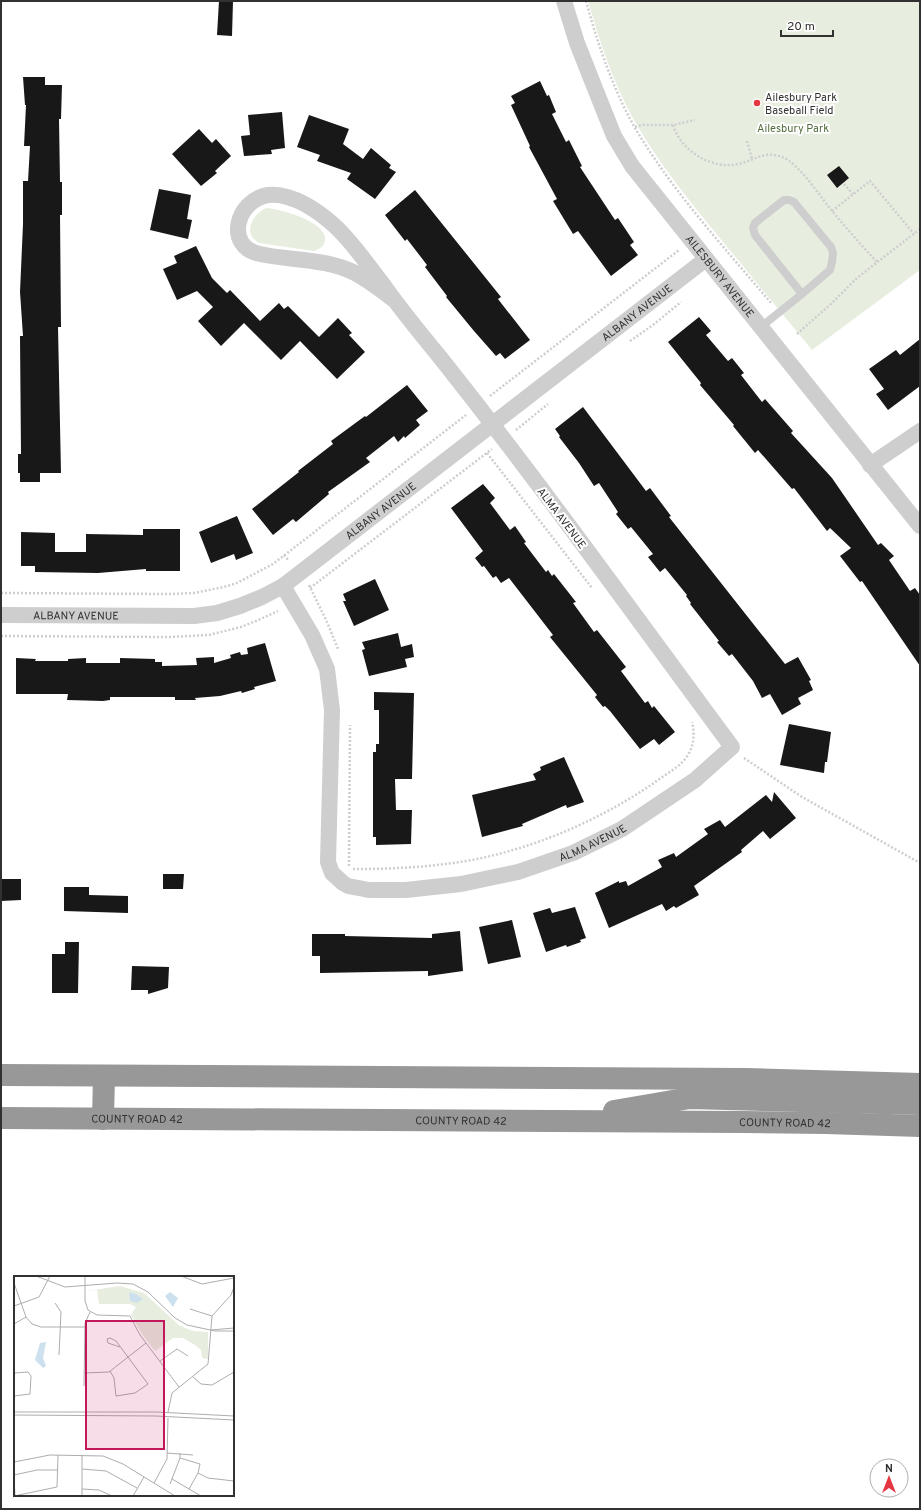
<svg xmlns="http://www.w3.org/2000/svg" width="921" height="1510" font-family="Overpass,sans-serif">
	<style>
		.green { fill: #e7eee0 }
		.building { fill: #181818 }
		.lines { fill: none; stroke-linecap: round; stroke-linejoin: round }
		.path { stroke: #cecece; stroke-width: 2.5; stroke-dasharray: 2 2; stroke-linecap: butt }
		.lane { stroke: #cecece; stroke-width: 8 }
		.street { stroke: #cecece; stroke-width: 16 }
		.highway { stroke: #989898; stroke-width: 22 }
		.poi-dot { fill: #e43742; stroke: #fff; stroke-width: 1.5 }
		.labels { text-anchor: middle; stroke-width: 4; stroke-linejoin: round; paint-order: stroke }
		.poi-label { font-size: 11px; fill: #313131; stroke: #fff; text-anchor: start }
		.park-label { font-size: 11px; fill: #546d3e; stroke: #fff }
		.street-label { font-size: 11px; fill: #313131; stroke: #fff }
		.inset-road { fill: none; stroke: #adadad; stroke-width: 1 }
		.view { fill: #c2185b; fill-opacity: 0.15; stroke: #c2185b; stroke-width: 2 }
		.inset-edge { fill: none; stroke: #313131; stroke-width: 2 }
	</style>
	<rect width="100%" height="100%" fill="#fff"/>
	<path class="green" d="M 588,1 L 920,1 L 920,270 L 812,350 C 782,314 753,278 723,242 C 691,203 659,164 634,120 C 613,83 600,42 588,1 Z
		M 266,208 C 280,209 329,222 325,241 C 324,247 319,249 314,251 L 259,243 C 242,233 252,215 266,208 Z"/>
	<path class="building" d="M 219,1 L 233,1 L 232,36 L 217,35 Z
		M 23,77 L 45,77 L 45,85 L 62,85 L 61,119 L 59,119 L 60,182 L 62,182 L 62,215 L 60,215 L 61,327 L 58,327 L 61,473 L 40,473 L 40,482 L 20,482 L 20,473 L 18,473 L 18,454 L 21,454 L 20,336 L 23,336 L 20,292 L 23,224 L 23,181 L 28,181 L 30,146 L 24,146 L 26,105 L 25,105 Z
		M 540,81 L 547,96 L 549,95 L 556,112 L 552,114 L 566,142 L 569,140 L 582,166 L 580,167 L 615,220 L 618,218 L 634,242 L 630,245 L 638,255 L 611,276 L 578,231 L 573,234 L 553,201 L 557,199 L 529,147 L 530,146 L 511,105 L 515,103 L 511,96 Z
		M 282,112 L 285,148 L 271,150 L 272,154 L 244,156 L 241,136 L 250,135 L 248,115 Z
		M 309,115 L 349,129 L 343,144 L 363,159 L 371,148 L 391,165 L 389,168 L 396,172 L 375,199 L 347,179 L 351,173 L 317,161 L 320,155 L 297,147 Z
		M 199,129 L 212,143 L 216,139 L 231,156 L 215,171 L 217,173 L 201,186 L 172,154 Z
		M 839,166 L 849,178 L 837,188 L 827,175 Z
		M 159,189 L 191,195 L 187,219 L 192,220 L 188,239 L 150,230 Z
		M 415,190 L 501,297 L 498,299 L 530,340 L 505,359 L 500,353 L 496,356 L 474,331 L 446,297 L 447,296 L 425,267 L 427,265 L 407,239 L 405,241 L 385,215 Z
		M 196,246 L 212,278 L 227,293 L 230,290 L 260,321 L 279,303 L 284,309 L 288,306 L 319,337 L 338,318 L 352,333 L 349,335 L 365,352 L 337,379 L 300,341 L 281,360 L 244,323 L 221,346 L 198,321 L 213,307 L 197,291 L 177,300 L 163,269 L 177,263 L 174,256 Z
		M 699,317 L 711,331 L 706,335 L 728,361 L 732,358 L 744,373 L 741,375 L 762,402 L 765,399 L 793,431 L 791,433 L 832,478 L 878,545 L 881,543 L 894,556 L 889,560 L 910,591 L 915,588 L 920,595 L 920,666 L 862,581 L 860,582 L 840,556 L 851,548 L 830,528 L 827,531 L 794,488 L 792,489 L 758,450 L 755,453 L 733,426 L 734,425 L 700,385 L 701,383 L 668,342 Z
		M 920,339 L 920,386 L 888,410 L 876,394 L 884,389 L 869,369 L 896,350 L 900,355 Z
		M 407,385 L 428,411 L 416,420 L 420,425 L 405,438 L 404,436 L 398,442 L 394,436 L 366,458 L 370,462 L 328,492 L 329,494 L 296,522 L 293,519 L 273,535 L 252,509 L 299,472 L 298,471 L 333,444 L 331,441 L 365,416 L 366,417 Z
		M 583,407 L 646,491 L 650,488 L 671,516 L 669,517 L 785,664 L 798,657 L 811,680 L 809,681 L 813,690 L 798,698 L 801,704 L 782,715 L 770,694 L 762,698 L 753,681 L 732,654 L 729,656 L 717,642 L 719,641 L 690,604 L 691,603 L 686,596 L 687,595 L 665,568 L 660,572 L 648,557 L 653,554 L 631,527 L 628,529 L 616,514 L 618,512 L 599,483 L 594,486 L 579,463 L 559,437 L 560,436 L 555,429 Z
		M 483,484 L 495,498 L 490,503 L 510,530 L 515,526 L 526,542 L 524,543 L 546,572 L 548,570 L 552,576 L 554,574 L 576,602 L 573,603 L 594,632 L 597,630 L 626,667 L 621,671 L 645,703 L 648,701 L 652,708 L 654,706 L 675,732 L 659,745 L 654,739 L 640,749 L 610,711 L 605,706 L 603,707 L 595,697 L 597,695 L 550,637 L 553,635 L 509,578 L 501,583 L 496,576 L 493,578 L 484,566 L 482,567 L 475,558 L 483,551 L 451,508 Z
		M 237,516 L 253,553 L 236,560 L 234,554 L 211,563 L 199,532 Z
		M 143,529 L 180,529 L 180,571 L 146,571 L 146,569 L 98,573 L 35,572 L 35,566 L 21,566 L 21,532 L 55,533 L 55,552 L 86,552 L 86,534 L 143,535 Z
		M 375,579 L 389,610 L 354,626 L 343,601 L 346,601 L 343,594 Z
		M 398,633 L 401,647 L 412,644 L 414,657 L 405,659 L 407,667 L 369,676 L 362,650 L 365,649 L 362,642 Z
		M 265,643 L 276,681 L 254,687 L 255,689 L 242,693 L 241,691 L 220,696 L 195,698 L 196,700 L 175,700 L 175,697 L 110,697 L 110,700 L 103,701 L 67,700 L 68,694 L 16,694 L 16,658 L 36,659 L 35,661 L 68,661 L 68,659 L 86,658 L 86,663 L 120,663 L 120,658 L 155,659 L 155,662 L 162,662 L 162,666 L 197,665 L 196,658 L 214,657 L 214,663 L 231,658 L 230,655 L 240,652 L 241,655 L 248,654 L 247,648 Z
		M 374,692 L 414,693 L 412,779 L 395,779 L 396,810 L 412,810 L 411,844 L 376,845 L 376,837 L 373,837 L 373,752 L 376,752 L 376,744 L 379,744 L 379,710 L 374,710 Z
		M 789,724 L 831,732 L 827,762 L 825,762 L 824,773 L 780,765 Z
		M 564,757 L 584,802 L 567,808 L 566,805 L 522,824 L 523,826 L 482,837 L 472,795 L 536,780 L 533,774 L 541,770 L 540,767 Z
		M 774,792 L 796,818 L 770,839 L 763,831 L 741,850 L 742,852 L 694,886 L 699,895 L 676,908 L 674,906 L 666,911 L 662,904 L 609,928 L 595,893 L 619,881 L 619,883 L 626,881 L 628,886 L 662,867 L 658,860 L 674,853 L 676,857 L 708,834 L 704,829 L 720,820 L 725,827 L 766,795 L 772,802 Z
		M 163,874 L 184,874 L 183,889 L 163,889 Z
		M 1,879 L 21,879 L 21,900 L 1,901 Z
		M 64,887 L 89,887 L 89,895 L 128,896 L 128,913 L 64,911 Z
		M 575,907 L 586,938 L 580,940 L 581,942 L 567,947 L 566,945 L 546,952 L 533,913 L 550,908 L 552,913 Z
		M 512,920 L 521,957 L 488,964 L 479,927 Z
		M 460,931 L 463,971 L 428,976 L 428,971 L 320,973 L 320,956 L 312,956 L 312,934 L 345,934 L 345,936 L 432,938 L 432,934 Z
		M 65,942 L 79,942 L 78,993 L 52,993 L 52,954 L 65,954 Z
		M 132,966 L 169,967 L 168,988 L 148,994 L 148,990 L 131,990 Z"/>
	<g class="lines">
		<path class="path" d="M 586,1 C 598,45 613,89 635,128 C 673,192 724,247 771,303
			M 673,125 C 681,151 712,170 738,164 C 754,161 764,150 782,157 C 798,162 821,198 833,212 C 847,229 862,246 877,262
			M 635,127 L 643,125 L 673,125 L 695,120
			M 747,141 L 752,159
			M 844,184 L 853,194
			M 832,211 L 870,181 L 914,234
			M 797,334 L 832,303 L 857,278 L 920,229
			M 630,341 L 653,325 L 681,302
			M 490,396 L 679,250
			M 516,430 L 548,404
			M 487,453 L 592,588
			M 284,555 L 289,561
			M 309,585 L 327,622 L 338,649
			M 310,588 L 492,449
			M 1,593 L 170,594 L 194,593 L 224,587 L 237,583 L 273,564 L 466,415
			M 1,636 L 169,637 L 209,635 L 241,627 L 256,621 L 278,611
			M 744,758 L 802,797 L 920,863
			M 349,866 L 350,725
			M 353,869 C 394,869 436,867 477,859 C 540,846 601,819 654,783 C 664,775 677,769 685,759 C 694,748 695,735 692,722"/>
		<path class="lane" d="M 761,327 L 802,294 L 830,270 L 832,262 L 833,253 L 831,247 L 794,202 L 789,200 L 784,200 L 755,223 L 753,228 L 755,235 L 802,294"/>
		<g class="street">
			<path id="s1" d="M 564,1 L 577,43 L 598,96 L 614,136 L 632,166 L 920,526"/>
			<path d="M 870,465 L 920,431"/>
			<path id="s2" d="M 283,586 L 312,635 L 327,669 L 332,710 L 328,862 L 332,873 L 343,883 L 348,886 L 369,890 L 406,890 L 461,884 L 518,872 L 573,853 L 622,829 L 695,780 L 732,747 C 635,616 540,483 439,356 C 420,333 402,311 385,287 C 369,267 355,245 336,227 C 320,212 292,192 268,195 C 236,200 224,247 260,254 C 292,261 325,258 355,273 C 369,280 382,291 394,300"/>
			<path id="s3" d="M 1,615 L 194,616 L 217,613 L 240,606 L 262,597 L 283,586 L 706,259"/>
		</g>
		<g class="highway">
			<path d="M 1,1075 L 746,1079 L 920,1084"/>
			<path d="M 614,1111 L 690,1098 L 920,1104"/>
			<path id="s4" d="M 1,1118 L 742,1122 L 826,1123 L 920,1126"/>
			<path d="M 103,1119 L 104,1076"/>
		</g>
	</g>
	<circle class="poi-dot" cx="757" cy="103" r="4"/>
	<g class="labels">
		<g class="poi-label">
			<text x="765" y="101">Ailesbury Park<tspan x="765" dy="13">Baseball Field</tspan></text>
		</g>
		<g class="park-label">
			<text x="793" y="132">Ailesbury Park</text>
		</g>
		<g class="street-label">
			<text dy="4" stroke="none"><textPath href="#s1" startOffset="320">AILESBURY AVENUE</textPath></text>
			<text dy="4" stroke="none"><textPath href="#s3" startOffset="735">ALBANY AVENUE</textPath></text>
			<text dy="4" stroke="none"><textPath href="#s3" startOffset="411">ALBANY AVENUE</textPath></text>
			<text transform="translate(562 518) rotate(53)" y="4">ALMA AVENUE</text>
			<text dy="4" stroke="none"><textPath href="#s3" startOffset="75">ALBANY AVENUE</textPath></text>
			<text dy="4" stroke="none"><textPath href="#s2" startOffset="572">ALMA AVENUE</textPath></text>
			<text dy="4" stroke="none"><textPath href="#s4" startOffset="136">COUNTY ROAD 42</textPath></text>
			<text dy="4" stroke="none"><textPath href="#s4" startOffset="460">COUNTY ROAD 42</textPath></text>
			<text dy="4" stroke="none"><textPath href="#s4" startOffset="784">COUNTY ROAD 42</textPath></text>
		</g>
	</g>
	<g transform="translate(14 1276)">
		<rect width="220" height="220" fill="#fff"/>
		<path d="M 106,10 L 130,17 L 166,50 L 179,55 L 194,56 L 194,83 L 188,82 L 187,74 L 181,69 L 169,62 L 159,62 L 141,75 L 128,58 L 117,39 L 122,31 L 116,28 L 85,28 L 83,14 L 73,15 Z" fill="#e7eee0"/>
		<path d="M 115,16 L 122,18 L 129,23 L 123,27 L 116,25 ZM 156,16 L 164,22 L 159,31 L 151,20 ZM 32,66 L 29,82 L 32,90 L 29,92 L 21,84 L 26,67 Z" fill="#cde0ed"/>
		<path class="inset-road" d="M 22,0 L 51,11 L 103,7 L 119,8 L 134,16 L 161,42 L 173,49 L 201,55 L 220,55M 71,0 L 71,25 L 74,34 L 83,39 L 116,40 L 126,59 L 165,111M 167,0 L 188,8 L 220,2M 0,7 L 12,41 L 18,48 L 27,51 L 71,51M 41,27 L 47,36 L 45,79M 0,30 L 25,21 L 36,0M 176,33 L 198,40M 0,48 L 12,41M 197,54 L 220,52M 146,85 L 163,73 L 174,80M 96,95 L 100,102 L 102,120 L 121,117 L 134,108 L 102,65 L 96,62 L 93,63 L 94,67 L 106,71M 0,97 L 14,96 L 17,100 L 16,118 L 0,120M 70,97 L 95,96 L 132,67M 179,101 L 187,108 L 198,109 L 220,96M 70,110 L 71,47 L 76,36M 0,136 L 142,136 L 220,140M 154,136 L 158,117 L 194,88 L 198,40 L 217,19 L 220,11M 0,139 L 142,140 L 220,144M 153,177 L 179,179M 166,177 L 166,182 L 186,188 L 184,197 L 194,202 L 220,205M 68,179 L 68,220M 0,186 L 36,179 L 89,180 L 109,188 L 161,220M 68,193 L 92,195 L 123,212M 0,199 L 23,194 L 44,194M 0,199 L 1,220M 158,203 L 187,220M 140,207 L 153,183 L 154,142M 156,208 L 166,182M 68,213 L 85,214 L 98,220M 175,213 L 184,197M 0,220 L 43,211 L 44,179M 119,220 L 130,201"/>
		<path class="view" d="M 72,45 L 150,45 L 150,173 L 72,173 Z"/>
		<rect width="220" height="220" class="inset-edge"/>
	</g>
	<rect width="921" height="1510" fill="none" stroke="#313131" stroke-width="4"/>
	<g transform="translate(889 1478)"><circle r="19" fill="#ffffff" stroke="#adadad"/>
	<path d="M0-3L7 15L0 10L-7 15Z" fill="#e43742"/>
	<text y="-6" font-size="11" font-weight="bold" text-anchor="middle" fill="#313131">N</text>
	</g>
	<path d="M781 30v6h52v-6" fill="none" stroke="#313131" stroke-width="2"/>
	<text x="787" y="30" font-size="12" fill="#313131" stroke="#ffffff" stroke-width="3" paint-order="stroke">20 m</text>
</svg>
